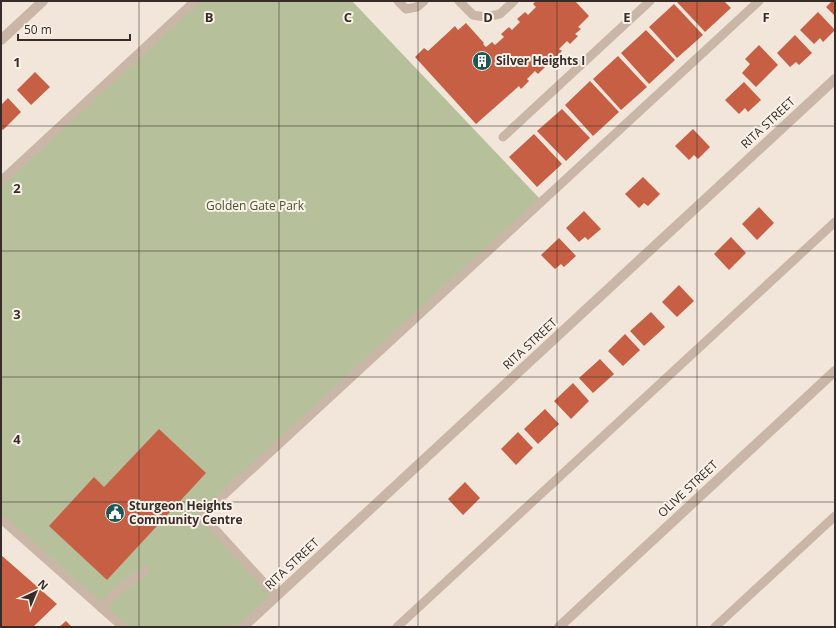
<svg xmlns="http://www.w3.org/2000/svg" width="836" height="628" font-family="'Open Sans',sans-serif">
	<style>
		.green { fill: #b6c19b }
		.building { fill: #c75f44 }
		.lines { fill: none; stroke-linecap: round; stroke-linejoin: round }
		.lane { stroke: #cab6a7; stroke-width: 9 }
		.street { stroke: #cab6a7; stroke-width: 10 }
		.grid { fill: none; stroke: #372c28; stroke-width: 1; stroke-opacity: 0.55 }
		.labels { text-anchor: middle; stroke-width: 4; stroke-linejoin: round; paint-order: stroke }
		.poi-label { font-size: 12px; font-weight: bold; fill: #372c28; stroke: #faf1e8; text-anchor: start }
		.street-label { font-size: 12px; fill: #372c28; stroke: #faf1e8 }
		.park-label { font-size: 12px; fill: #47552b; stroke: #faf1e8 }
		.grid-label { font-size: 13px; text-anchor: middle; font-weight: bold; fill: #372c28; stroke: #faf1e8; stroke-width: 4; stroke-linejoin: round; paint-order: stroke }
	</style>
	<rect width="100%" height="100%" fill="#f2e6db"/>
	<path class="green" d="M 195,1 L 352,1 L 542,201 L 202,514 L 276,596 L 243,627 L 123,627 L 1,519 L 1,181 Z"/>
	<path class="building" d="M 536,1 L 575,1 L 589,16 L 578,27 L 581,29 L 575,34 L 578,36 L 570,44 L 567,41 L 559,49 L 562,51 L 554,59 L 551,56 L 543,64 L 545,67 L 538,74 L 535,71 L 527,79 L 529,81 L 521,89 L 519,86 L 476,124 L 415,57 L 424,48 L 428,51 L 455,26 L 458,30 L 466,23 L 484,43 L 483,44 L 486,47 L 492,42 L 495,45 L 504,37 L 501,34 L 509,27 L 512,30 L 520,22 L 517,19 L 525,12 L 528,15 L 536,7 L 533,4 Z
		M 676,1 L 724,1 L 731,8 L 705,32 Z
		M 832,1 L 835,1 L 835,16 L 826,7 Z
		M 674,4 L 703,35 L 677,58 L 649,27 Z
		M 818,12 L 835,30 L 823,42 L 820,38 L 814,44 L 800,30 Z
		M 646,30 L 675,60 L 649,84 L 621,53 Z
		M 795,35 L 812,53 L 799,65 L 796,62 L 790,67 L 777,53 Z
		M 759,45 L 778,65 L 756,87 L 742,73 L 750,64 L 745,59 Z
		M 618,56 L 647,87 L 621,110 L 593,79 Z
		M 35,72 L 50,87 L 31,105 L 17,90 Z
		M 590,81 L 619,112 L 593,136 L 565,105 Z
		M 744,82 L 761,100 L 748,112 L 745,108 L 739,114 L 725,100 Z
		M 8,98 L 21,112 L 3,130 L 1,128 L 1,105 Z
		M 562,109 L 590,138 L 566,161 L 537,131 Z
		M 693,129 L 710,147 L 698,159 L 694,155 L 689,160 L 675,146 Z
		M 534,134 L 562,164 L 537,187 L 509,157 Z
		M 643,177 L 660,194 L 648,206 L 644,203 L 639,208 L 625,194 Z
		M 759,207 L 774,223 L 757,240 L 742,224 Z
		M 584,211 L 601,229 L 588,240 L 585,237 L 579,242 L 566,228 Z
		M 731,237 L 746,253 L 729,270 L 714,254 Z
		M 559,238 L 576,256 L 564,267 L 561,264 L 555,269 L 541,255 Z
		M 679,285 L 694,301 L 677,317 L 662,302 Z
		M 651,312 L 665,327 L 644,346 L 630,331 Z
		M 625,334 L 640,350 L 623,366 L 608,351 Z
		M 600,359 L 614,374 L 593,393 L 579,378 Z
		M 573,383 L 589,401 L 571,419 L 554,401 Z
		M 545,409 L 559,424 L 538,444 L 524,429 Z
		M 159,429 L 206,473 L 107,580 L 49,526 L 94,477 L 104,487 Z
		M 518,432 L 533,448 L 516,465 L 501,449 Z
		M 465,482 L 480,498 L 463,515 L 448,499 Z
		M 1,555 L 57,604 L 33,627 L 1,627 Z
		M 66,621 L 72,627 L 59,627 Z"/>
	<g class="lines">
		<path class="lane" d="M 398,1 L 406,9 L 417,7 L 424,1
			M 459,1 L 473,15 L 485,17 L 500,14 L 514,1
			M 503,137 L 650,1
			M 1,181 L 195,1
			M 1,519 L 123,627
			M 276,596 L 202,515 L 759,1
			M 101,608 L 118,590 L 145,571
			M 397,627 L 835,222
			M 715,627 L 835,516"/>
		<path class="street" d="M 1,40 L 43,1
			M 243,627 L 835,79
			M 559,627 L 835,371"/>
	</g>
	<path class="grid" d="M 139,1 L 139,627M 279,1 L 279,627M 418,1 L 418,627M 557,1 L 557,627M 697,1 L 697,627M 1,126 L 835,126M 1,251 L 835,251M 1,377 L 835,377M 1,502 L 835,502"/>
	<defs>
		<symbol id="building-disc" viewBox="-11 -11 22 22"><circle r="9.5" fill="#1d5758" stroke="#faf1e8"/><path d="M-4-6H4V6H1V3H-1V6H-4ZM-2.5-4.3h1.7v1.8h-1.7ZM.8-4.3h1.7v1.8H.8ZM-2.5-1h1.7V.8h-1.7ZM.8-1h1.7V.8H.8Z" fill="#fff"/></symbol>
		<symbol id="civic-disc" viewBox="-11 -11 22 22"><circle r="9.5" fill="#1d5758" stroke="#faf1e8"/><path d="M-.6-6.5H3V-4.5H.6V-3L4-1V1h2V6H-6V1h2V-1L-.6-3ZM-1.2 2.5V6h2.4V2.5Z" fill="#fff"/></symbol>
	</defs>
	<g fill-rule="evenodd">
		<use href="#building-disc" x="471" y="50" width="22" height="22"/>
		<use href="#civic-disc" x="104" y="502" width="22" height="22"/>
	</g>
	<g class="labels">
		<g class="poi-label">
			<text x="496" y="65">Silver Heights I</text>
			<text x="129" y="510">Sturgeon Heights<tspan x="129" dy="14">Community Centre</tspan></text>
		</g>
		<g class="street-label">
			<text transform="translate(768 123) rotate(-43)" y="4">RITA STREET</text>
			<text transform="translate(530 344) rotate(-43)" y="4">RITA STREET</text>
			<text transform="translate(688 489) rotate(-43)" y="4">OLIVE STREET</text>
			<text transform="translate(292 564) rotate(-43)" y="4">RITA STREET</text>
		</g>
		<g class="park-label">
			<text x="255" y="210">Golden Gate Park</text>
		</g>
	</g>
	<g class="grid-label">
		<text x="209" y="22">B</text>
		<text x="348" y="22">C</text>
		<text x="488" y="22">D</text>
		<text x="627" y="22">E</text>
		<text x="766" y="22">F</text>
		<text x="17" y="67">1</text>
		<text x="17" y="193">2</text>
		<text x="17" y="319">3</text>
		<text x="17" y="444">4</text>
	</g>
	<rect width="836" height="628" fill="none" stroke="#372c28" stroke-width="4"/>
	<g transform="translate(36 592) rotate(44)" stroke="#faf1e8" stroke-width="3" paint-order="stroke">
	<path d="M0-3L7 15L0 10L-7 15Z" fill="#372c28"/>
	<text y="-6" font-size="11" font-weight="bold" text-anchor="middle" fill="#372c28">N</text>
	</g>
	<path d="M18 34v6h112v-6" fill="none" stroke="#372c28" stroke-width="2"/>
	<text x="24" y="34" font-size="12" fill="#372c28" stroke="#faf1e8" stroke-width="3" paint-order="stroke">50 m</text>
</svg>
